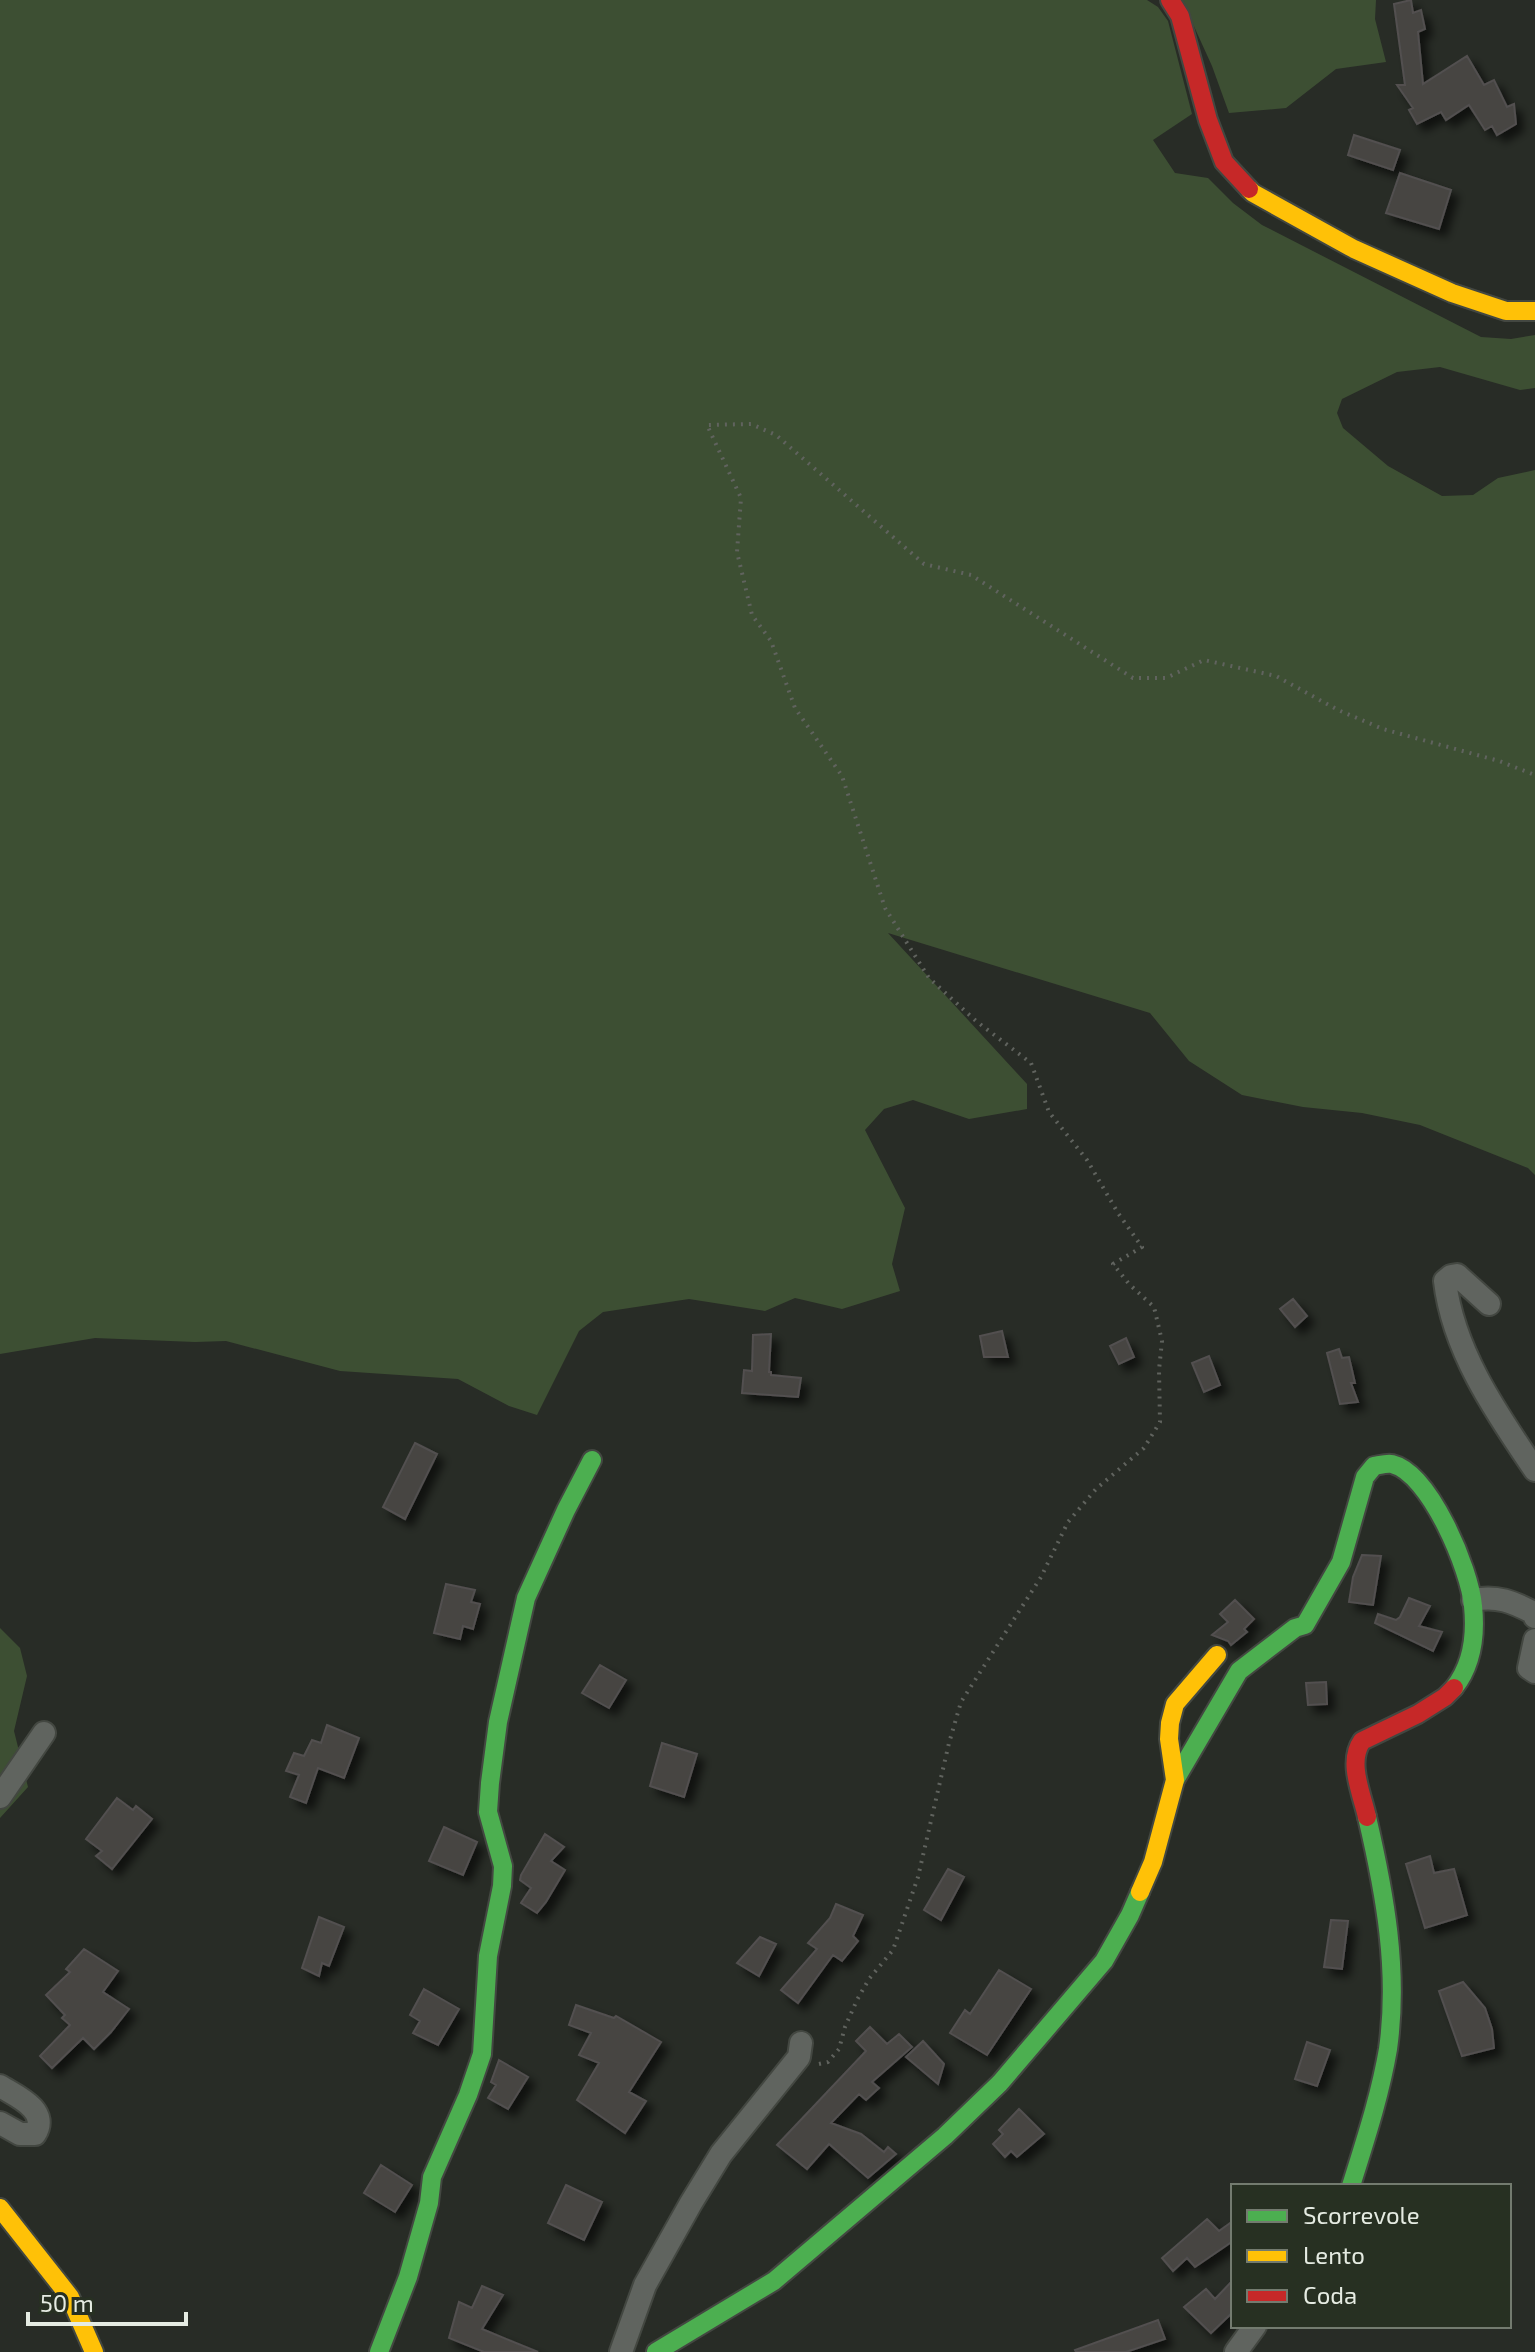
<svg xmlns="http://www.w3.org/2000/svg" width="1535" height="2352" font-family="'Exo 2',sans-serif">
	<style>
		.green { fill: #3d4f33 }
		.building { fill: #464543; stroke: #525050; stroke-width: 2; filter: url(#shadow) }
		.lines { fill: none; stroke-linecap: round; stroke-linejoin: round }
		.street-casing { stroke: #434741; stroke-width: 26 }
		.fast-casing { stroke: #434741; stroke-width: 22 }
		.slow-casing { stroke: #434741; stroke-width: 22 }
		.jam-casing { stroke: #434741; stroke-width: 22 }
		.path { stroke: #60635e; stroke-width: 4; stroke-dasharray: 2 6; stroke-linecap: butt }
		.street { stroke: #60645f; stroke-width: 22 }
		.fast { stroke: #4caf50; stroke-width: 18 }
		.slow { stroke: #ffc107; stroke-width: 18 }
		.jam { stroke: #c62828; stroke-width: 18 }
	</style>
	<defs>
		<filter id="shadow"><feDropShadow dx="7" dy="7" stdDeviation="4" flood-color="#0009"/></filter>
	</defs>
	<rect width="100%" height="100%" fill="#282c26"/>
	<path class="green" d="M 0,0 L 1147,0 L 1158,7 L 1168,21 L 1192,114 L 1153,140 L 1175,173 L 1208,178 L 1233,203 L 1262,225 L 1481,337 L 1511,339 L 1535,335 L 1535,388 L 1520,390 L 1440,367 L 1397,372 L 1342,399 L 1337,413 L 1343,428 L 1388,466 L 1442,496 L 1473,495 L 1498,478 L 1535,470 L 1535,1175 L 1528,1168 L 1420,1125 L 1362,1113 L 1303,1107 L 1242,1095 L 1189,1061 L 1150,1013 L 888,933 L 1027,1084 L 1027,1109 L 969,1119 L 913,1100 L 884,1109 L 865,1130 L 905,1208 L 892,1264 L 900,1291 L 842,1309 L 795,1298 L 765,1311 L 689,1299 L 603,1312 L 579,1331 L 537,1415 L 509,1406 L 458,1379 L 340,1371 L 226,1341 L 195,1342 L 95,1338 L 0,1354 Z
		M 1182,0 L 1376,0 L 1375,19 L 1386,62 L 1336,69 L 1286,108 L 1229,113 L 1212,66 Z
		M 0,1628 L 20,1648 L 27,1676 L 14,1731 L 28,1787 L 0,1818 Z"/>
	<path class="building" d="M 1411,0 L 1413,13 L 1421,10 L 1425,29 L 1418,32 L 1423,84 L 1467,56 L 1484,85 L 1494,80 L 1507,107 L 1514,104 L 1516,124 L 1497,135 L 1492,126 L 1485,130 L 1469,105 L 1446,120 L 1441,112 L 1417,124 L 1409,110 L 1413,108 L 1397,85 L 1405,85 L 1394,4 Z
		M 1354,135 L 1400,150 L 1393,170 L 1348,155 Z
		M 1400,173 L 1451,190 L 1439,229 L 1386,213 Z
		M 1293,1299 L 1307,1316 L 1295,1327 L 1280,1309 Z
		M 1002,1331 L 1008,1357 L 984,1357 L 980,1336 Z
		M 771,1334 L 769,1372 L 771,1372 L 771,1375 L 801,1378 L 798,1397 L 742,1393 L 744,1370 L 752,1371 L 753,1335 Z
		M 1126,1338 L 1134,1357 L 1119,1364 L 1110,1346 Z
		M 1339,1349 L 1342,1358 L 1349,1357 L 1355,1383 L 1351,1383 L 1358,1402 L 1340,1404 L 1327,1353 Z
		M 1209,1356 L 1220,1385 L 1204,1392 L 1192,1363 Z
		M 415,1443 L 437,1454 L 405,1519 L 383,1507 Z
		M 1362,1555 L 1381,1556 L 1373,1605 L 1349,1602 L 1353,1577 Z
		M 446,1584 L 475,1590 L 471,1602 L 480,1604 L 473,1629 L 463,1626 L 460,1639 L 434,1633 Z
		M 1409,1598 L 1430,1606 L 1419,1626 L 1442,1632 L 1433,1651 L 1375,1623 L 1378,1614 L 1396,1620 L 1400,1617 Z
		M 1235,1600 L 1254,1619 L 1244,1629 L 1247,1632 L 1231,1645 L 1228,1641 L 1212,1635 L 1228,1622 L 1220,1614 Z
		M 600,1665 L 626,1680 L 609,1708 L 582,1693 Z
		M 1326,1682 L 1327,1704 L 1308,1705 L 1306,1683 Z
		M 327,1725 L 359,1738 L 344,1778 L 318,1768 L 306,1803 L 290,1797 L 299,1775 L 286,1771 L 294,1753 L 304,1756 L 312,1740 L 321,1743 Z
		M 662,1743 L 697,1754 L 684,1797 L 650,1786 Z
		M 117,1798 L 133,1810 L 136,1806 L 152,1819 L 112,1869 L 96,1856 L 102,1851 L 86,1839 Z
		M 444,1827 L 477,1842 L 463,1875 L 429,1861 Z
		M 545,1834 L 564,1847 L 551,1861 L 565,1870 L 546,1902 L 537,1913 L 521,1903 L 531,1888 L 520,1880 L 521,1875 Z
		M 1430,1856 L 1434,1873 L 1454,1869 L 1467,1915 L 1425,1928 L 1406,1864 Z
		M 948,1869 L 964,1877 L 941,1920 L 924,1910 Z
		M 836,1904 L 863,1915 L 853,1936 L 858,1941 L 842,1961 L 833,1955 L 798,2003 L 781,1990 L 817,1949 L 808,1943 L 830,1918 Z
		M 319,1917 L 344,1927 L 329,1966 L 322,1963 L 319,1976 L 302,1968 Z
		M 1331,1920 L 1348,1921 L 1342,1969 L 1324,1967 Z
		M 760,1937 L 776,1944 L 759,1976 L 737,1963 Z
		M 84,1949 L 118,1971 L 103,1992 L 129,2009 L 111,2032 L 94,2049 L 83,2038 L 52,2068 L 40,2056 L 70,2025 L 62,2018 L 65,2015 L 46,1995 L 70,1972 L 66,1969 Z
		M 999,1970 L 1031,1989 L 987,2055 L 950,2033 L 965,2010 L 970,2014 Z
		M 1463,1982 L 1485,2008 L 1492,2029 L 1494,2048 L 1462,2056 L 1439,1991 Z
		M 424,1989 L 459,2009 L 438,2045 L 413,2033 L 420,2021 L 410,2015 Z
		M 576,2005 L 614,2018 L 616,2016 L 661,2042 L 629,2092 L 646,2101 L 625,2133 L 577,2100 L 599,2063 L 579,2055 L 591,2033 L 569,2025 Z
		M 870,2027 L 887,2044 L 899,2034 L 912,2047 L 872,2082 L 879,2088 L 866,2100 L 859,2094 L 831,2123 L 861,2134 L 884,2152 L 888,2147 L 896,2154 L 868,2178 L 829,2144 L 807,2169 L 777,2145 L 866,2051 L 856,2041 Z
		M 923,2041 L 944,2064 L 938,2084 L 906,2057 Z
		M 1307,2042 L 1330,2050 L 1317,2086 L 1295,2079 Z
		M 499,2060 L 528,2077 L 508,2109 L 488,2098 L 496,2085 L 491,2082 Z
		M 1019,2109 L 1044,2134 L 1017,2157 L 1011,2151 L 1005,2157 L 993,2144 L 1003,2134 L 999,2130 Z
		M 381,2165 L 412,2185 L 395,2212 L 364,2193 Z
		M 566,2185 L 602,2202 L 584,2240 L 548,2223 Z
		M 1207,2219 L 1219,2231 L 1233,2221 L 1233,2241 L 1195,2267 L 1187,2258 L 1173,2271 L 1162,2258 Z
		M 1233,2280 L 1233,2312 L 1211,2333 L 1184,2307 L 1206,2289 L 1215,2299 Z
		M 482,2286 L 503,2295 L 482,2329 L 538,2352 L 484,2352 L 449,2338 L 459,2302 L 472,2308 Z
		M 1158,2320 L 1165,2339 L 1126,2352 L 1076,2352 L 1075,2350 Z"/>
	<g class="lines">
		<defs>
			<path id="street" d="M 1489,1304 L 1457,1275 L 1451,1276 L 1445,1281 C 1453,1351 1497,1414 1535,1470
				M 1473,1600 C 1497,1595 1513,1602 1534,1613 L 1535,1617
				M 1535,1640 L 1529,1668 L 1535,1672
				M 0,1797 L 44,1733
				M 0,2086 C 16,2096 50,2110 35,2134 L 20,2134 L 0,2123
				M 621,2352 L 645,2285 L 691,2203 L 721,2154 L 799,2057 L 801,2043
				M 1236,2352 L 1255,2326"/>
			<path id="fast" d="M 1175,1780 L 1239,1671 L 1295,1628 L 1305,1625 L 1341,1562 L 1365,1477 L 1374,1466 C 1380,1465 1387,1463 1392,1464 C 1430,1473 1470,1570 1473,1606 C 1476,1635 1472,1665 1454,1688
				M 1351,2186 C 1365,2141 1380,2096 1388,2049 C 1399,1971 1385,1894 1367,1817
				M 379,2352 L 408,2277 L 429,2203 L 432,2177 L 468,2095 L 482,2054 L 488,1956 L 502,1886 L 503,1866 L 488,1812 L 490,1783 L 498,1722 L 526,1598 L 566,1510 L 592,1460
				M 656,2352 L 774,2281 L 945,2136 L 1000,2083 L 1104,1961 L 1130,1915 L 1140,1892"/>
			<path id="slow" d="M 1249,189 L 1253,193 L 1354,249 L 1452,293 L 1506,311 L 1535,311
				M 1140,1892 L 1153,1862 L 1175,1780 L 1169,1739 L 1170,1723 L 1175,1704 L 1217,1655
				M 0,2208 L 70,2297 L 94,2352"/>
			<path id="jam" d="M 1170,0 L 1180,16 L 1208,120 L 1224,162 L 1249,189
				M 1367,1817 C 1362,1794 1347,1762 1362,1741 L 1418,1714 L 1445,1697 L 1454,1688"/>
		</defs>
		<use href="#street" class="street-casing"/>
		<use href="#fast" class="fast-casing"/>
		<use href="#slow" class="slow-casing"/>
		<use href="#jam" class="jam-casing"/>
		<path class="path" d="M 819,2064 L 828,2062 L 839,2049 L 845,2027 L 857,2000 L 869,1979 L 893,1950 L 918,1877 L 949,1743 L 961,1702 L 1041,1577 L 1068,1522 L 1096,1489 L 1144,1448 L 1160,1422 L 1159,1370 L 1162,1341 L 1154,1307 L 1129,1284 L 1113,1264 L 1142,1247 L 1118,1213 L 1087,1160 L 1049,1112 L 1031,1063 L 976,1021 L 929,978 L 885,908 L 842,776 L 795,708 L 771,641 L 752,615 L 737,552 L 741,498 L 707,425 L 751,424 L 776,435 L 924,564 L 971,575 L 1133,678 L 1166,678 L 1204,660 L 1276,676 L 1338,710 L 1383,729 L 1499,761 L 1535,775"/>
		<use href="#street" class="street"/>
		<use href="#fast" class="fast"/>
		<use href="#slow" class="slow"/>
		<use href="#jam" class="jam"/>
	</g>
	<rect x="1231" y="2184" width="280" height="144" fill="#273022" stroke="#737b6f" stroke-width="2"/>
	<rect x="1247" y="2210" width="40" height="12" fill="#4caf50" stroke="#737b6f" stroke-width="2"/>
	<text x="1303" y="2224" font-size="24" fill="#e5ebe2">Scorrevole</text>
	<rect x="1247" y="2250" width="40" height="12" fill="#ffc107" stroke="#737b6f" stroke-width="2"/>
	<text x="1303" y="2264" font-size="24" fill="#e5ebe2">Lento</text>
	<rect x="1247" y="2290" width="40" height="12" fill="#c62828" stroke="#737b6f" stroke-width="2"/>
	<text x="1303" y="2304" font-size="24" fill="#e5ebe2">Coda</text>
	<path d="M28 2312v12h158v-12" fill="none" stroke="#e5ebe2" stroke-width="4"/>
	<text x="40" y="2312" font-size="24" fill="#e5ebe2" stroke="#273022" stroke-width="6" paint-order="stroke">50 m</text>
</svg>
